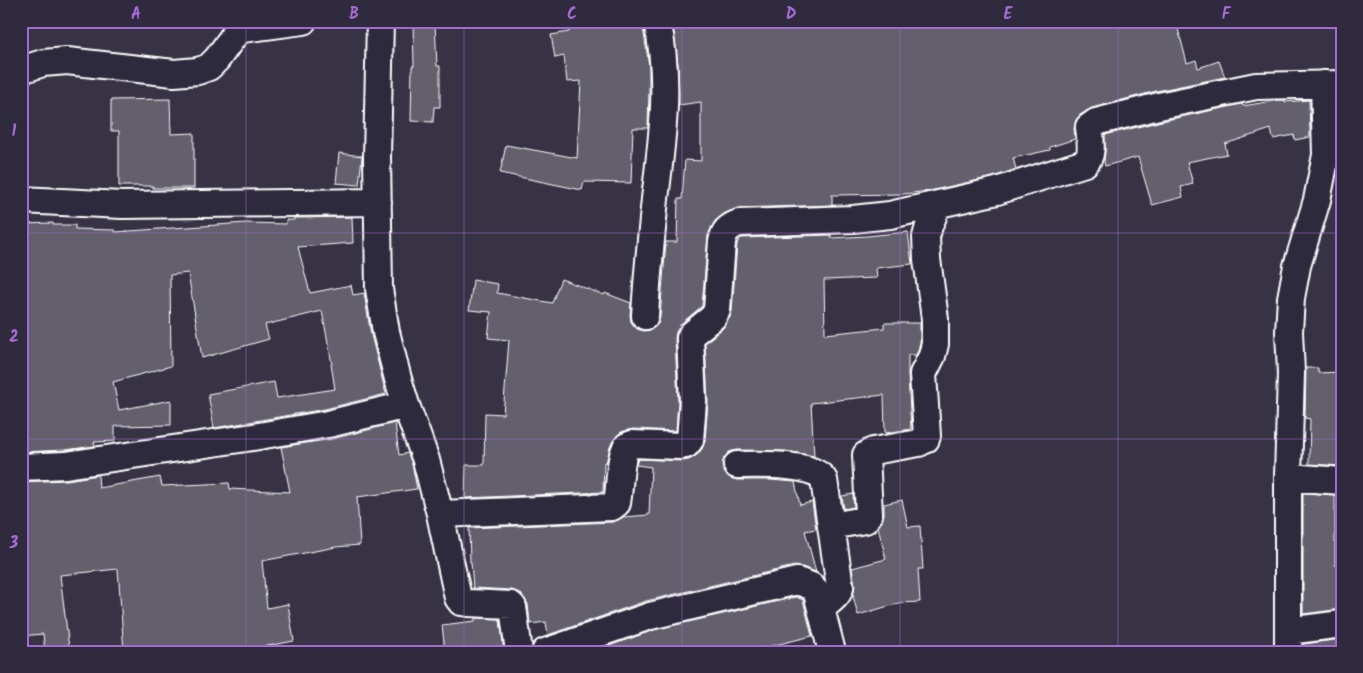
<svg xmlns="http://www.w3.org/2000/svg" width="1363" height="673" font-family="Kalam,sans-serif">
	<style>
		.building { fill: #635f6d; stroke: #fff }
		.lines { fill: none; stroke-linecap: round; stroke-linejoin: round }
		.street-casing { stroke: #fff; stroke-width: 30 }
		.street { stroke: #2f2a3d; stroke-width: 26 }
		.grid { fill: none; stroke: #a36bd2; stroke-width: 1; stroke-opacity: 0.55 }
		.neatline { fill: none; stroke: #a36bd2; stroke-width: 2 }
		.grid-label { font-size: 16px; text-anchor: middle; font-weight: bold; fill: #a36bd2 }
	</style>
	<rect width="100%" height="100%" fill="#373345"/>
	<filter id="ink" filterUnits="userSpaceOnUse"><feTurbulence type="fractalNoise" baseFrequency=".02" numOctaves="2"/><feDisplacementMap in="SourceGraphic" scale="10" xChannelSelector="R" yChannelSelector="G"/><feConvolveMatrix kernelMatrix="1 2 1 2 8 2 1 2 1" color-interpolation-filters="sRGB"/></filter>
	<g filter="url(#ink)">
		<path class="building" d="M 566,21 L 642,21 L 649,66 L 649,88 L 648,128 L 633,128 L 631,183 L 584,182 L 582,190 L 500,173 L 506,145 L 577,158 L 581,81 L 567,82 L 564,56 L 555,58 L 551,35 L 569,32 Z
			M 672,21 L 1176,21 L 1187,63 L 1196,60 L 1198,68 L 1219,61 L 1225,77 L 1156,91 L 1092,108 L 1080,115 L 1076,120 L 1074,129 L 1075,139 L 1050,147 L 1050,150 L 1013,158 L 1016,169 L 993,177 L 929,191 L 903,194 L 832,195 L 832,205 L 738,208 L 725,213 L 715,221 L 708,235 L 702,306 L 682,323 L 676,332 L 675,339 L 678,401 L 676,431 L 633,429 L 621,432 L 614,439 L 610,447 L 606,463 L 604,462 L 603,492 L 465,498 L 466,465 L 484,465 L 485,413 L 503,414 L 509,340 L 488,338 L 491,312 L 469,310 L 473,280 L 498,284 L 497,293 L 552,303 L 561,279 L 604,295 L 605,293 L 631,303 L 630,315 L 631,322 L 637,329 L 644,331 L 651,330 L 658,324 L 660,317 L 666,242 L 677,242 L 678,199 L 682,199 L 685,160 L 701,161 L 701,102 L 679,105 L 678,64 Z
			M 413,23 L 435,23 L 437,66 L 440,66 L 440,107 L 434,107 L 433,122 L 411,121 L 412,66 L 414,66 Z
			M 170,99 L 171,134 L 194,133 L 194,188 L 153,188 L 153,186 L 119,186 L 119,131 L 111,131 L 111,100 Z
			M 1279,100 L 1285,100 L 1285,102 L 1309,100 L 1310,137 L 1295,140 L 1294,135 L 1273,139 L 1271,129 L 1225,144 L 1227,154 L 1187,162 L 1193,184 L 1181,187 L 1183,197 L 1152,205 L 1138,157 L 1105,166 L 1104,161 L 1105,152 L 1105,135 L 1162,121 L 1242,104 L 1243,106 Z
			M 339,153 L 362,156 L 359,185 L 336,183 Z
			M 352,217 L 353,243 L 298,247 L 310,293 L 351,285 L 353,295 L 364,293 L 371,335 L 386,394 L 325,409 L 214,428 L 208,394 L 274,382 L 277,398 L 335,389 L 331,364 L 332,364 L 322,311 L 265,325 L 269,339 L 202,358 L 188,273 L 170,275 L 171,366 L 113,382 L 119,410 L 171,400 L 171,425 L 115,426 L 115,441 L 94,442 L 95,446 L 65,450 L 21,452 L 21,224 L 53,223 L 53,225 L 75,225 L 75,229 L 115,230 L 115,232 L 246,223 L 286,224 L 286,220 L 294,220 L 294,218 Z
			M 908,232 L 912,264 L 876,268 L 877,278 L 824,280 L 825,334 L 884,328 L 884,323 L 920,323 L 920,342 L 918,351 L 916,355 L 908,355 L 908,375 L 911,429 L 885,433 L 884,395 L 811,403 L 814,456 L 785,451 L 737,450 L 729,452 L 724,458 L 722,465 L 724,472 L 730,478 L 737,480 L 770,480 L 795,482 L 800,505 L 812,502 L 816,529 L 805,531 L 816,572 L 802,567 L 794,566 L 646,601 L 548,635 L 546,622 L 530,624 L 528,604 L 521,594 L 512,590 L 473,588 L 471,562 L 470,562 L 469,528 L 613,522 L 623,517 L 649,515 L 651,467 L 636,465 L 638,459 L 682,461 L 689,460 L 697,455 L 702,449 L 705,441 L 708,402 L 705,343 L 723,328 L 730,317 L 732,311 L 737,244 L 739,240 L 742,238 L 831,235 L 831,238 L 867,236 Z
			M 1306,368 L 1318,368 L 1318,373 L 1342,372 L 1342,466 L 1309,464 L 1310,419 L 1305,418 Z
			M 395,423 L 399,455 L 408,453 L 412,464 L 417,489 L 357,497 L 360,545 L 336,547 L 262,561 L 267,608 L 288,604 L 294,641 L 241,651 L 124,652 L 118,569 L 60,575 L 69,648 L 45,651 L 43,634 L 21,636 L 21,482 L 67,480 L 98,475 L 99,488 L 160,477 L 162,486 L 229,483 L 230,489 L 290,492 L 281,447 L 332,439 Z
			M 1303,493 L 1335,495 L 1335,565 L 1342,565 L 1342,609 L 1303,614 Z
			M 853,494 L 854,507 L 844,509 L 842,496 Z
			M 902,500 L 908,527 L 920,526 L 923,569 L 918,569 L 920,602 L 899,603 L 858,615 L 853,596 L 855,585 L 852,568 L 886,559 L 878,527 L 882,522 L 884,514 L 884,504 Z
			M 796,597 L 803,600 L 812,636 L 746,652 L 592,652 L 654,630 Z
			M 475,618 L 500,619 L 504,652 L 445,652 L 442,625 L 475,621 Z
			M 1342,639 L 1342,652 L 1303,652 L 1303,644 Z"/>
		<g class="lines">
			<defs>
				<path id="street" d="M 380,21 L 377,157 L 379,289 L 386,332 L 398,379 L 406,405 L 426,460 L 440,514 L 612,507 L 617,503 C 620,489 619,457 627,446 L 632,444 L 680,446 L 686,445 L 690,440 L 693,401 L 690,338 L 692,334 L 713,317 L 717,310 L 722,242 C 724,231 728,227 739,223 L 853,219 L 890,215 L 997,191 L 1085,163 C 1094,155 1090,138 1089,127 L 1096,122 L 1159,106 L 1256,86 L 1342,84
					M 21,70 L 43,63 L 67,61 L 174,73 L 198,71 L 209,67 L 217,59 L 235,34 L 243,29 L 303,21
					M 21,200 L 122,205 L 378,202
					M 645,316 C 647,277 651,238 655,199 C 662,139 671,80 657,21
					M 737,465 C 756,465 815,462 824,480 L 831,526 L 865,520 L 869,514 L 866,455 L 873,451 L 919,443 L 926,439 L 927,436 L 923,374 L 932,356 L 935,344 L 935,319 L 927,259 L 926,237 L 929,226 L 938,204
					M 21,467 L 66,465 L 253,437 L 328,424 L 406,405
					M 1288,477 L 1342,481
					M 440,514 L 458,598 L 461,602 L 468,603 L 511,605 L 513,607 L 519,652
					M 821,609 C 828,602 839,596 840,587 L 831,526
					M 1288,631 L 1342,624
					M 545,652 L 650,616 L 797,581 L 811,586 L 817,593 L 832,652
					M 1288,652 L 1288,477 L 1291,373 L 1289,332 L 1291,298 L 1297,266 L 1317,200 L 1326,155 L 1324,84"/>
			</defs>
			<use href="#street" class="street-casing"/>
			<use href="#street" class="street"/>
		</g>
	</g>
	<path class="grid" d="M 246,21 L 246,652M 464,21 L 464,652M 682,21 L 682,652M 900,21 L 900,652M 1118,21 L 1118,652M 21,233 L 1342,233M 21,439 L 1342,439"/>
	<rect width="1363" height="673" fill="none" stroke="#2f2a3d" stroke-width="55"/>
	<rect x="28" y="28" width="1308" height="618" class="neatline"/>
	<g class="grid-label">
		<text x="136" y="19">A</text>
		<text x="354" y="19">B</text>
		<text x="572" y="19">C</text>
		<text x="791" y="19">D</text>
		<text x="1008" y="19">E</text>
		<text x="1226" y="19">F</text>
		<text x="14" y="136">1</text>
		<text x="14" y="342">2</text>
		<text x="14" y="548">3</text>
	</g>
</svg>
